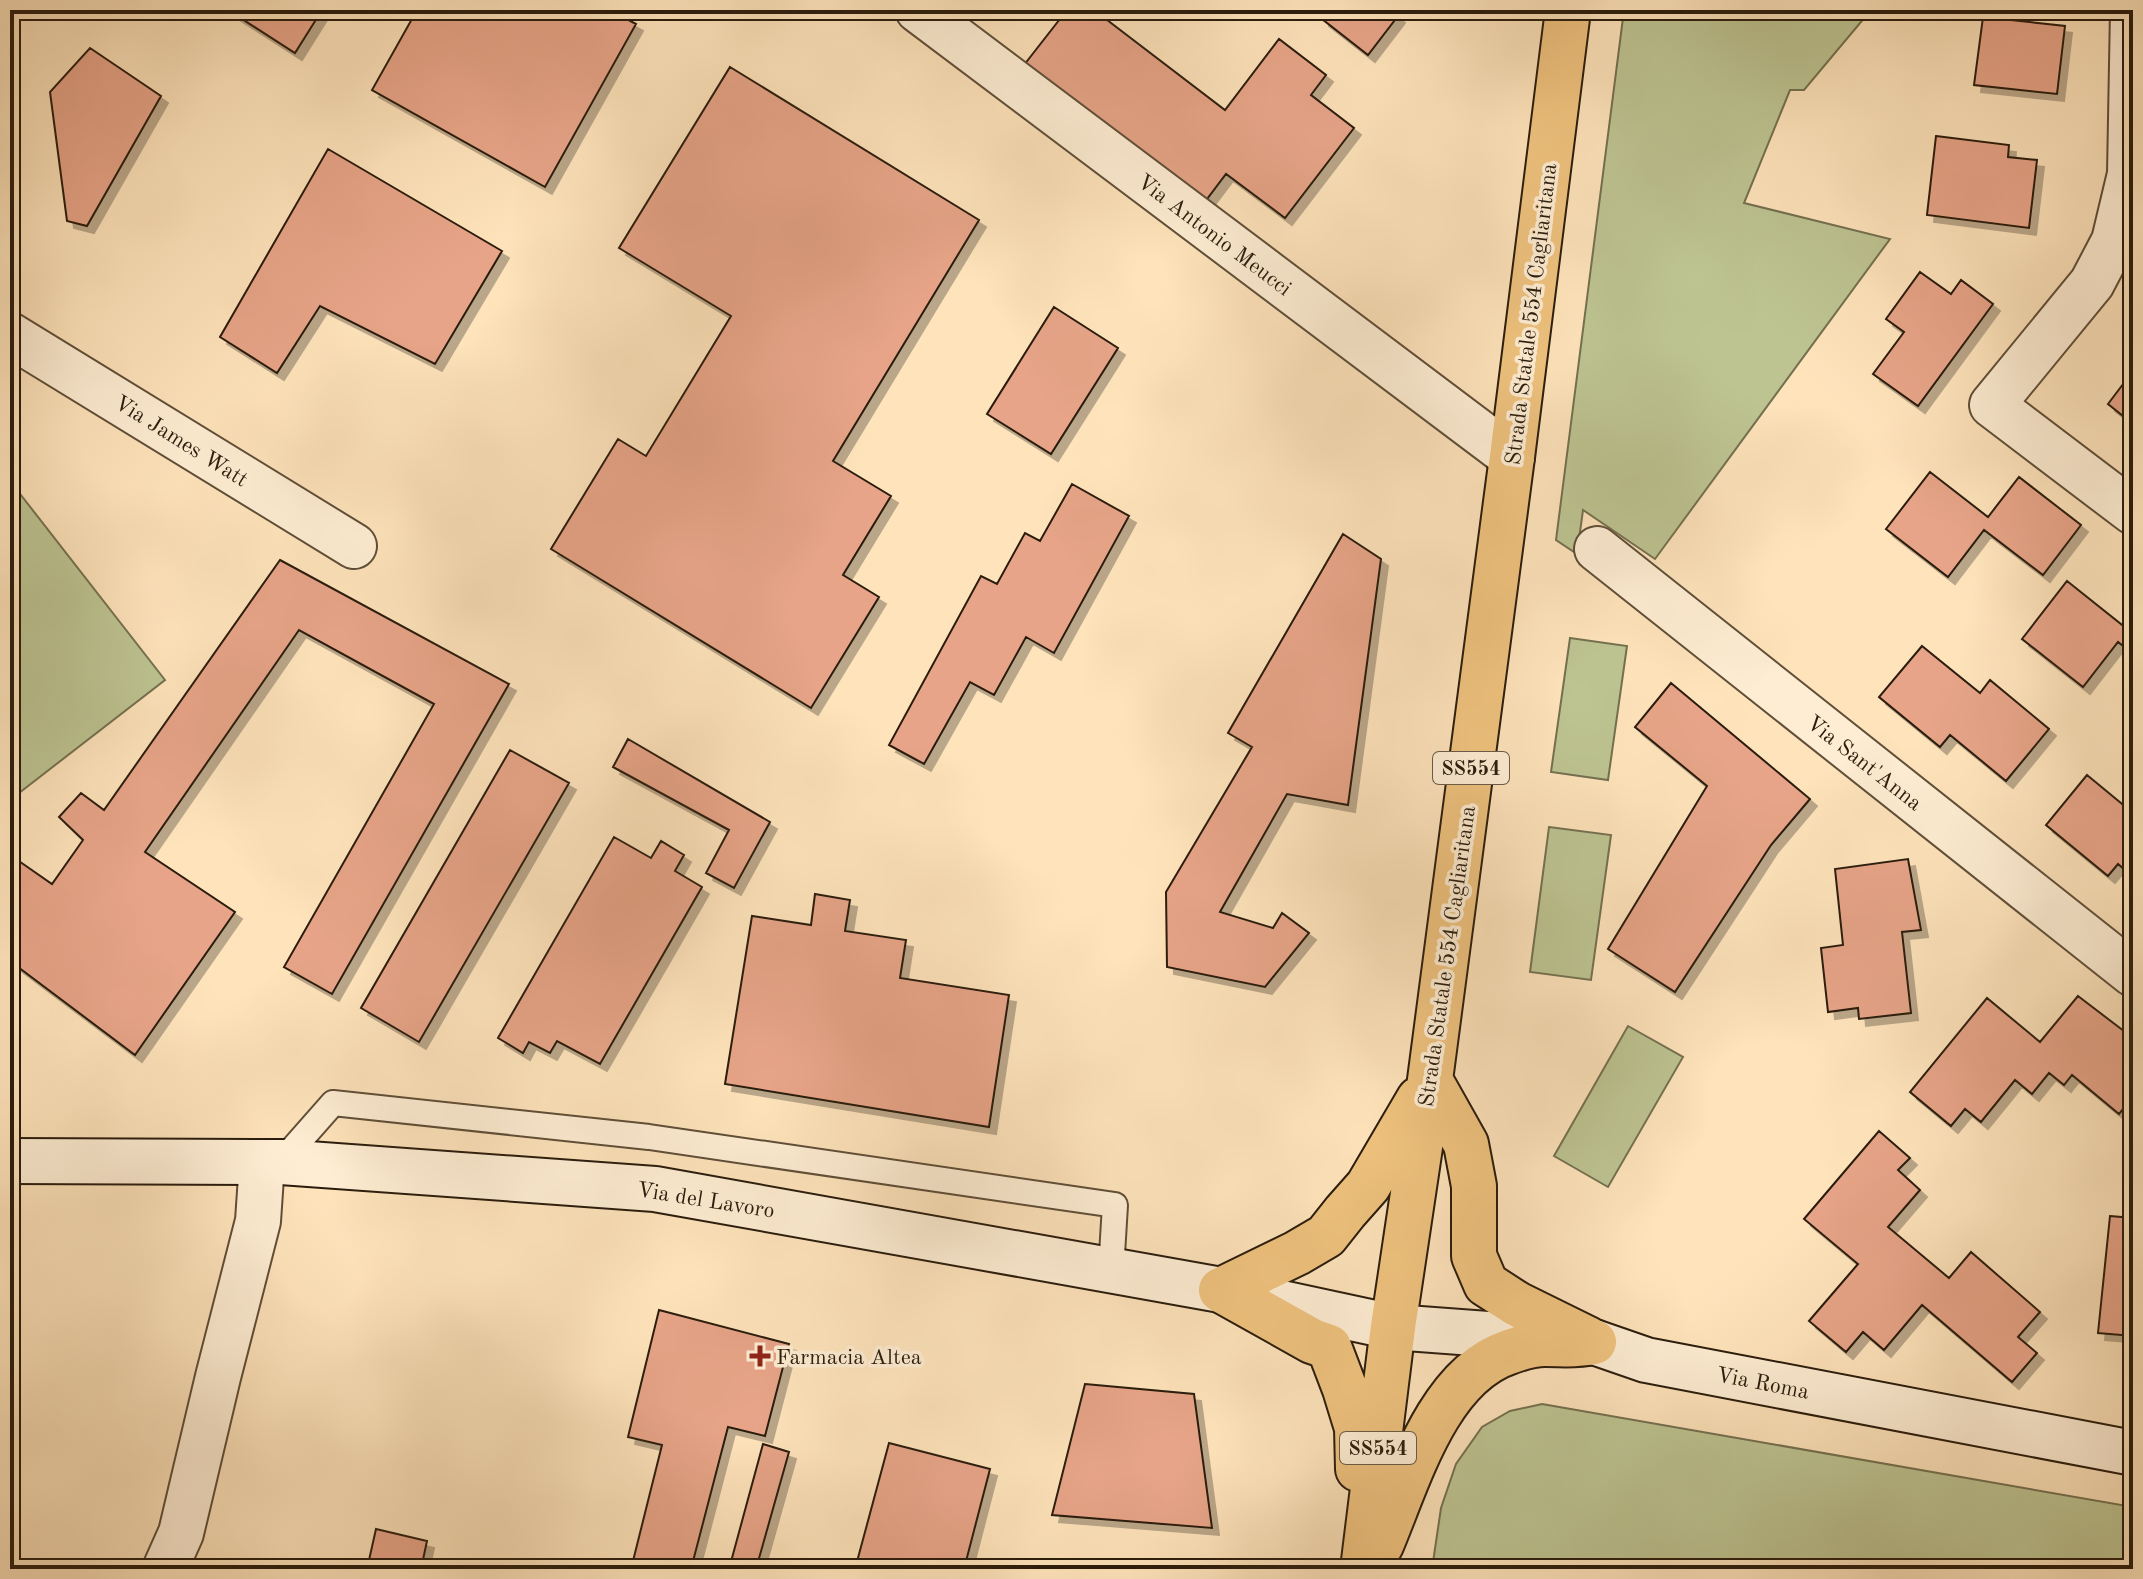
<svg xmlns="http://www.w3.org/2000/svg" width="2143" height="1579" font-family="'Old Standard TT',serif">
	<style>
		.green { fill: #bdc492; stroke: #747050; stroke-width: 2 }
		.building { fill: #e7a488; stroke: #2a1c0d; stroke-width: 2; filter: url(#shadow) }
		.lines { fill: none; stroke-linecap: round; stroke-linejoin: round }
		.service-casing { stroke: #5f4e38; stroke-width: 28 }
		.minor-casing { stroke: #5f4e38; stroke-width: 48 }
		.secondary-casing { stroke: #2a1c0d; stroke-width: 48 }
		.primary-casing { stroke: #2a1c0d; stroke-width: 48 }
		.service { stroke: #feedd3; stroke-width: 24 }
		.minor { stroke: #feedd3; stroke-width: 44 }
		.secondary { stroke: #feedd3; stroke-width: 44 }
		.primary { stroke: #efc27e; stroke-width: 44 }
		.poi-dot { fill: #8f2418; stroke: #feedd3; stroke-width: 3 }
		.labels { text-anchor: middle; stroke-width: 7; stroke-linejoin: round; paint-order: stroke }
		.shield { fill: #feedd3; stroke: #6a5b48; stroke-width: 2 }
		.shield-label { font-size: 20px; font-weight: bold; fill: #2a1c0d }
		.street-label { font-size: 22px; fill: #2a1c0d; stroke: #feedd3 }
		.poi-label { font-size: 22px; fill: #2a1c0d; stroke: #feedd3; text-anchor: start }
	</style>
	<defs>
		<filter id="shadow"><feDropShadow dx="7" dy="7" stdDeviation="0" flood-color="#0004"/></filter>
	</defs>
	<rect width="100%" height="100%" fill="#fee3bb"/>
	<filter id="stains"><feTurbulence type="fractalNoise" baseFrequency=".0025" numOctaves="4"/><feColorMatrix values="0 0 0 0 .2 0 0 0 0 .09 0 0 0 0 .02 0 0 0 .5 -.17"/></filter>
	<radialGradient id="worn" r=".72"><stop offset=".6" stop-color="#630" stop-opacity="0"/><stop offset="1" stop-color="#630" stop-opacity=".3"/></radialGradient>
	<path class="green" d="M 1624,10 L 1871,10 L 1804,90 L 1790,90 L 1744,203 L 1890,239 L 1655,559 L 1583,510 L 1577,554 L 1556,540 Z
		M 10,481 L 165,680 L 10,800 Z
		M 1570,638 L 1627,646 L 1608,780 L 1551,772 Z
		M 1549,827 L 1611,835 L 1591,980 L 1530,972 Z
		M 1628,1026 L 1683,1057 L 1608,1187 L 1554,1156 Z
		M 1542,1404 L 2133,1507 L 2133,1569 L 1432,1569 L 1441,1508 L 1456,1464 L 1482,1427 L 1510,1411 Z"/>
	<path class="building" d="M 228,10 L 322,10 L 295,53 Z
		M 417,10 L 610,10 L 636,24 L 545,187 L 372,90 Z
		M 1067,10 L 1094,10 L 1225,110 L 1279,39 L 1326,75 L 1311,95 L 1354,128 L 1285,218 L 1226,174 L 1204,203 L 1024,65 Z
		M 1329,10 L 1390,10 L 1398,16 L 1368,55 L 1322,19 Z
		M 1983,17 L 2065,26 L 2057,94 L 1974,85 Z
		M 90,48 L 161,96 L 87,226 L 67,221 L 50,92 Z
		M 730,67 L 979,220 L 833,461 L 891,496 L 843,575 L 879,597 L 811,708 L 551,549 L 618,439 L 646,456 L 731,316 L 619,248 Z
		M 1936,136 L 2009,145 L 2008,157 L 2037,160 L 2029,228 L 1927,215 Z
		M 328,149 L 502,251 L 435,364 L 320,306 L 277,373 L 220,337 Z
		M 1920,272 L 1951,294 L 1961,280 L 1993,304 L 1918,406 L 1873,374 L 1904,332 L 1886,319 Z
		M 1054,307 L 1118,348 L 1051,454 L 987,414 Z
		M 2133,371 L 2133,424 L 2108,404 Z
		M 1930,472 L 1988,517 L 2019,477 L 2081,525 L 2043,575 L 1984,530 L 1948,577 L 1886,529 Z
		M 1072,484 L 1129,516 L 1054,653 L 1026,637 L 994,695 L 970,682 L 924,764 L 889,745 L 981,576 L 997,584 L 1025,533 L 1040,541 Z
		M 1343,534 L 1381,559 L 1348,805 L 1287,794 L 1220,912 L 1273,928 L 1282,913 L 1309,933 L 1265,987 L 1167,967 L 1166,892 L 1252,747 L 1228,733 Z
		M 280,560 L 509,684 L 332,994 L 284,967 L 434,704 L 299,630 L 145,852 L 235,912 L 135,1055 L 10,961 L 10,944 L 16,935 L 10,932 L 10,867 L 16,859 L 52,884 L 83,840 L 59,817 L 81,793 L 104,810 Z
		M 2067,581 L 2126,628 L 2133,619 L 2133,654 L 2118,642 L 2083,687 L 2022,639 Z
		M 1922,646 L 1980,693 L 1990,680 L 2049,729 L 2006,781 L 1950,735 L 1940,747 L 1879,697 Z
		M 1671,683 L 1810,799 L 1771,845 L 1675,992 L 1608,949 L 1707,786 L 1635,727 Z
		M 628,739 L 770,822 L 734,888 L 706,873 L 729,830 L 613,767 Z
		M 510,750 L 569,783 L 419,1042 L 361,1008 Z
		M 2087,775 L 2133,813 L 2133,877 L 2118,864 L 2108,876 L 2046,825 Z
		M 614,837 L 651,858 L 661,841 L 684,855 L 675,871 L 702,887 L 600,1064 L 557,1041 L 550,1053 L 529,1042 L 523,1053 L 498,1038 Z
		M 1908,859 L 1921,930 L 1902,932 L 1911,1013 L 1859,1019 L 1858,1008 L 1828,1012 L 1821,948 L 1843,945 L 1835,869 Z
		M 815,894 L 850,900 L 845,931 L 906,940 L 900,978 L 1009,995 L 989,1127 L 725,1084 L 752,916 L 811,925 Z
		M 2078,996 L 2133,1038 L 2133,1097 L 2119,1114 L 2072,1075 L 2064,1085 L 2049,1073 L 2032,1094 L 2015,1080 L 1981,1122 L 1965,1109 L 1951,1126 L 1910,1092 L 1987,998 L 2040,1042 Z
		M 1879,1131 L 1910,1158 L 1898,1170 L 1920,1190 L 1888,1227 L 1949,1278 L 1971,1252 L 2040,1312 L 2018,1337 L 2037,1353 L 2012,1382 L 1922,1305 L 1884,1350 L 1863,1332 L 1846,1352 L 1809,1321 L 1858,1264 L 1804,1219 Z
		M 2110,1216 L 2133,1218 L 2133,1336 L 2098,1333 Z
		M 659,1310 L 789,1344 L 765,1436 L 728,1427 L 691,1569 L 631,1569 L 662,1445 L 628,1437 Z
		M 1085,1384 L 1194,1394 L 1212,1528 L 1052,1515 Z
		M 889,1443 L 990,1469 L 964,1569 L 955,1569 L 929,1562 L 927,1569 L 855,1569 Z
		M 763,1444 L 789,1452 L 756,1569 L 729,1569 Z
		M 376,1529 L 427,1541 L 421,1569 L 367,1569 Z"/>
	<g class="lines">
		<defs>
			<path id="service" d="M 281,1162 L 333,1103 L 649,1137 L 1115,1205 L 1111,1271"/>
			<path id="minor" d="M 918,10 L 1512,457
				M 2133,10 L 2130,174 L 2114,241 L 2092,283 L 1992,405 L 2133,512
				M 10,335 L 354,546
				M 1597,549 L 2133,974
				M 165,1569 L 181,1533 L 218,1377 L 258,1221 L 262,1162"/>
			<path id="secondary" d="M 10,1161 L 281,1162 L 655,1189 L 1221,1290 L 1393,1327 L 1594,1342 L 1646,1360 L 2133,1453"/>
			<path id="primary" d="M 1430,1080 L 1466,1144 L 1474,1186 L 1474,1256 L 1486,1284 L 1517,1304 L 1588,1339
				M 1221,1290 L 1312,1341 L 1329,1347 L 1345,1389 L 1357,1428 L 1358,1469
				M 1221,1290 L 1297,1253 L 1326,1236 L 1345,1212 L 1368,1186 L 1419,1099
				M 1381,1545 C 1408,1481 1437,1376 1509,1352 C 1520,1348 1534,1344 1545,1344 C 1564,1344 1574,1346 1594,1342
				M 1363,1569 L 1393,1327 L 1430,1080 L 1512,457 L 1568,10"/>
		</defs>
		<use href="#service" class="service-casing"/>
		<use href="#minor" class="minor-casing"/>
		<use href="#secondary" class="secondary-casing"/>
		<use href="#primary" class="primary-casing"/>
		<use href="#service" class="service"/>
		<use href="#minor" class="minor"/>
		<use href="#secondary" class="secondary"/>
		<use href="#primary" class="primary"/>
	</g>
	<path class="poi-dot" d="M756 1344h8v8h8v8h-8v8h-8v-8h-8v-8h8z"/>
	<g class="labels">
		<g class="shield">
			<rect x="1433" y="752" width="76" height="32" rx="6"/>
			<rect x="1340" y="1432" width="76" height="32" rx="6"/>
		</g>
		<g class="shield-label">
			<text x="1471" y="775">SS554</text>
			<text x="1378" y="1455">SS554</text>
		</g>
		<g class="street-label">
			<text transform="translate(1215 234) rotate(37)" y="8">Via Antonio Meucci</text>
			<text transform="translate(1530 314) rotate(-83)" y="8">Strada Statale 554 Cagliaritana</text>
			<text transform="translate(182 440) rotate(32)" y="8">Via James Watt</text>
			<text transform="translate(1865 762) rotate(38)" y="8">Via Sant'Anna</text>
			<text transform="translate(1446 956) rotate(-82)" y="8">Strada Statale 554 Cagliaritana</text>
			<text transform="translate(706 1199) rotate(9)" y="8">Via del Lavoro</text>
			<text transform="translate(1763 1382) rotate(11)" y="8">Via Roma</text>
		</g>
		<g class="poi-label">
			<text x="776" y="1364">Farmacia Altea</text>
		</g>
	</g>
	<rect width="2143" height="1579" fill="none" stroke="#fee3bb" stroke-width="40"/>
	<rect x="12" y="12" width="2119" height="1555" fill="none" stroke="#2a1c0d" stroke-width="4"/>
	<rect x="20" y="20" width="2103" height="1539" fill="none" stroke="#2a1c0d" stroke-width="2"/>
	<rect width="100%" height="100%" filter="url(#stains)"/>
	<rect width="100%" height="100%" fill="url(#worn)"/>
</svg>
